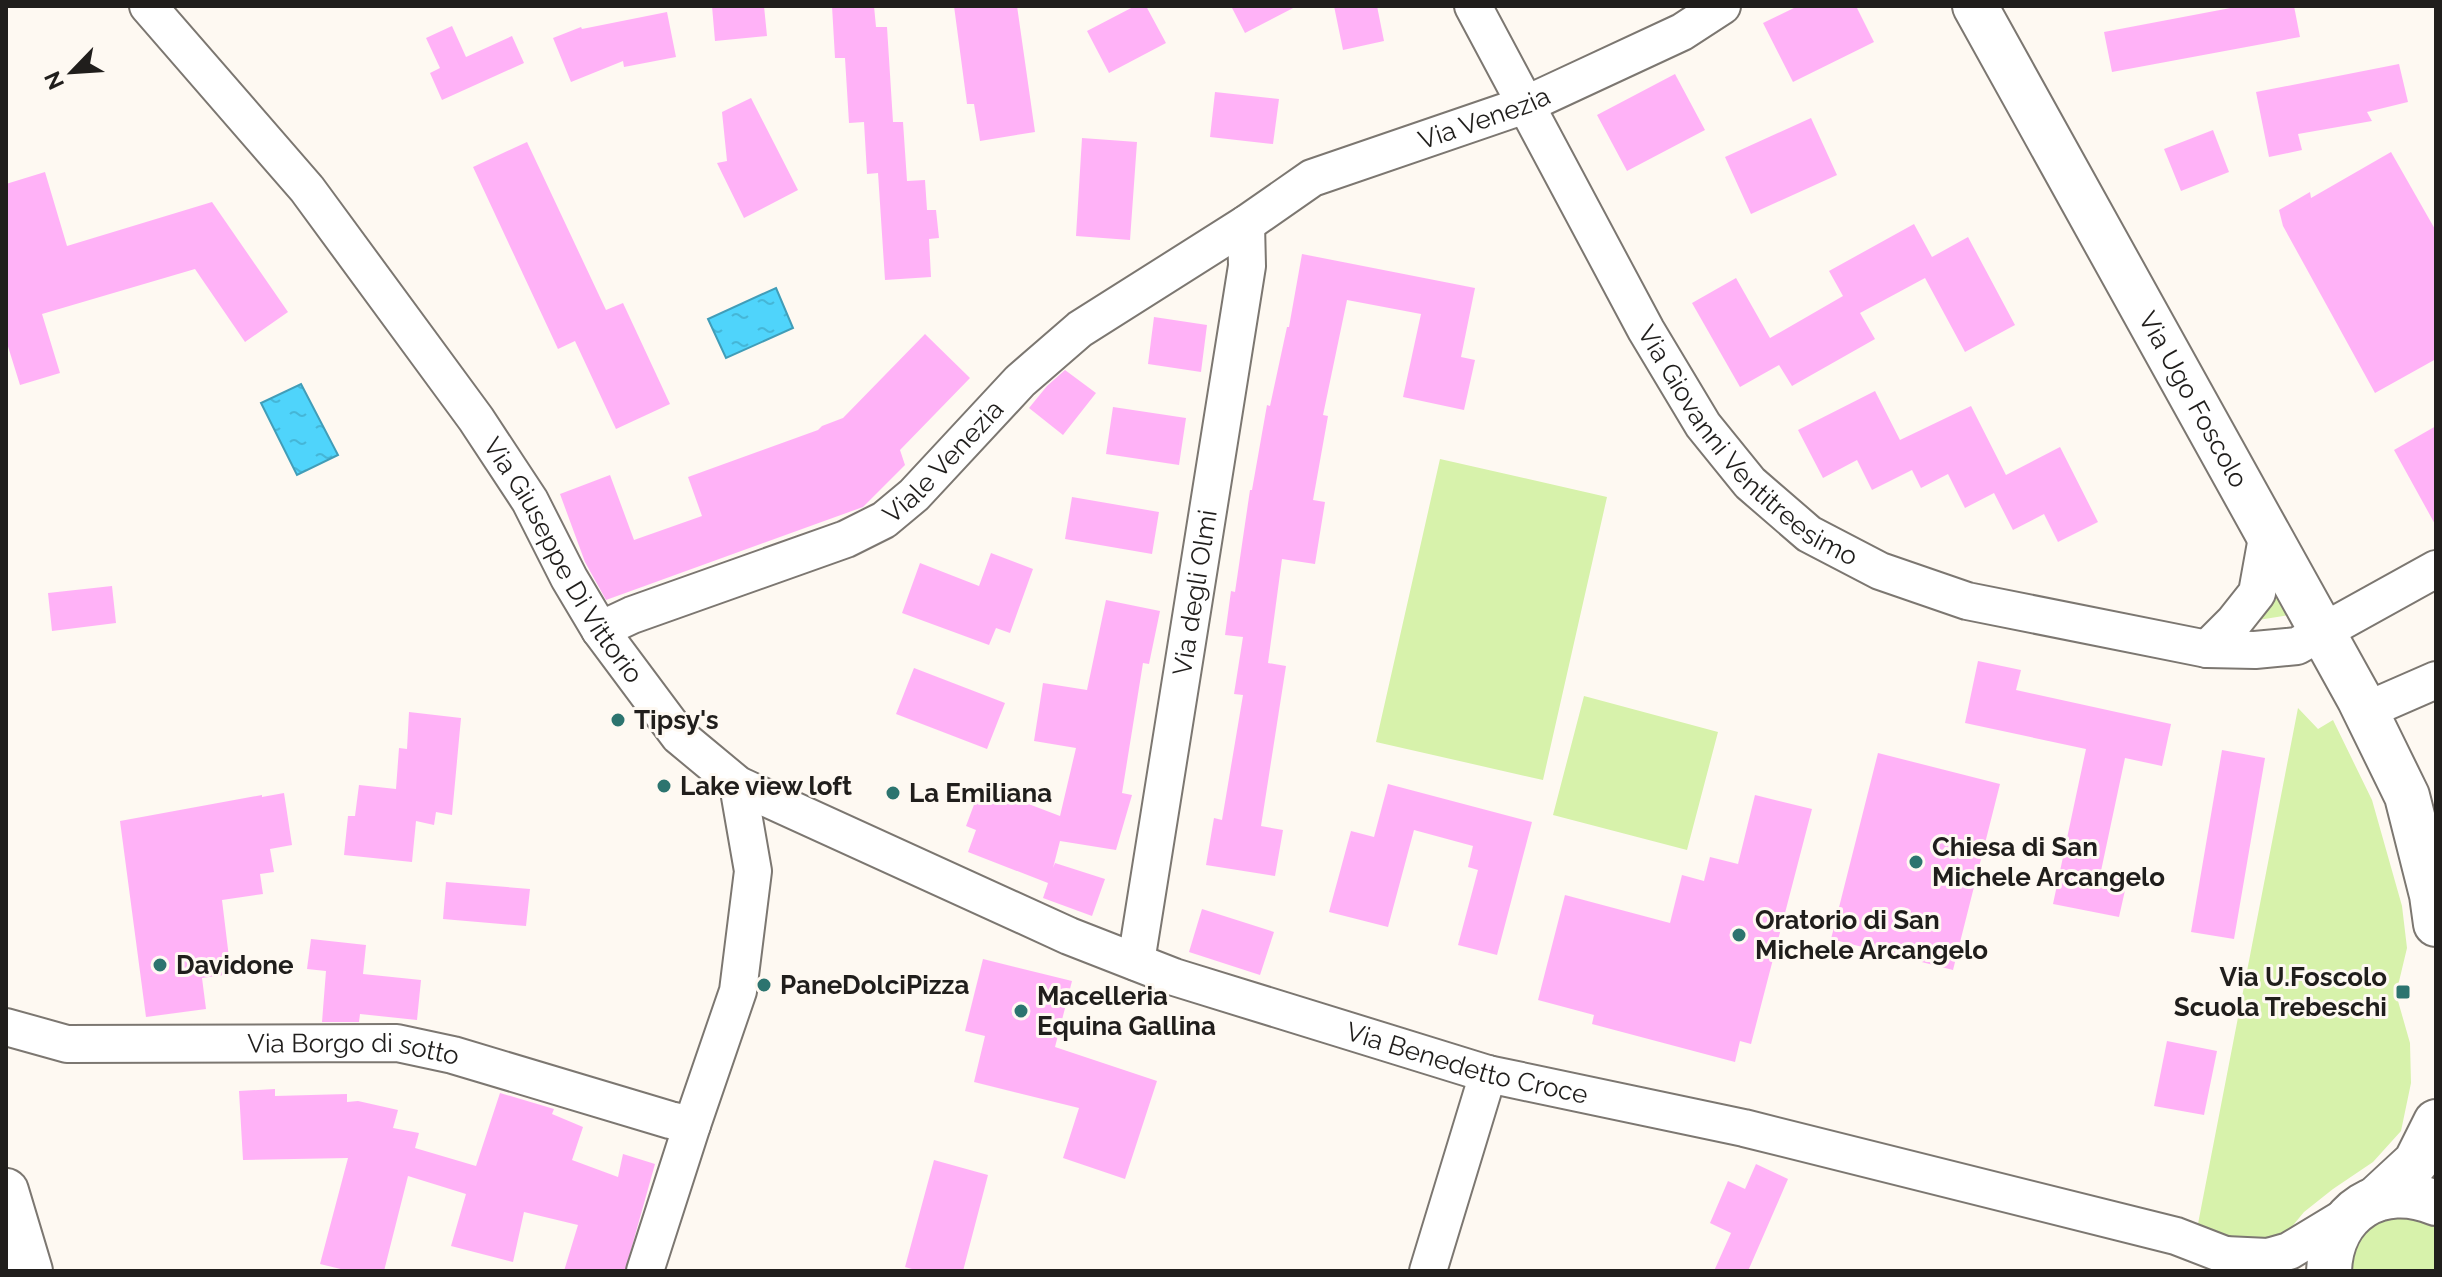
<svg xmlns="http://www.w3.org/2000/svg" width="2442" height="1277" font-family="Raleway,sans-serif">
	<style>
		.green { fill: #d7f2ab }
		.water { fill: url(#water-ripples); stroke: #419db8; stroke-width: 2 }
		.building { fill: #ffb2f7 }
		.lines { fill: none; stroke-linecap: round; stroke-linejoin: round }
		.street-casing { stroke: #7c7771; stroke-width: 40 }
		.secondary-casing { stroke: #7c7771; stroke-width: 48 }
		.street { stroke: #fff; stroke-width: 36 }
		.secondary { stroke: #fff; stroke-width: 44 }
		.poi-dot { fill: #2c746f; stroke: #fef9f2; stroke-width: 3 }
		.labels { text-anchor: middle; stroke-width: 6; stroke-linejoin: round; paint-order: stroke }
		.street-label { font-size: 26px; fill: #201e1c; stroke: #fef9f2 }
		.poi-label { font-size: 26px; font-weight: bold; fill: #201e1c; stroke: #fef9f2; text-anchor: start }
	</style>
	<defs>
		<pattern id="water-ripples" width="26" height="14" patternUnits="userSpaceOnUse" patternTransform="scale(2)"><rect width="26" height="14" fill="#4fd4fb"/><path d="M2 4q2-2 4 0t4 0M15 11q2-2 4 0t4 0" fill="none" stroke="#45b6d7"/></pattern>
	</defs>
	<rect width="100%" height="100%" fill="#fef9f2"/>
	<path class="green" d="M 1440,459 L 1607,497 L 1543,780 L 1376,742 Z
		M 2272,583 L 2289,615 L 2252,621 Z
		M 1584,696 L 1718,732 L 1687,850 L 1553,815 Z
		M 2298,708 L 2318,729 L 2333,720 L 2372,800 L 2402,906 L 2407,948 L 2396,994 L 2410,1043 L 2411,1083 L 2401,1131 L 2373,1162 L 2333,1189 L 2304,1212 L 2290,1229 L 2270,1242 L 2240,1245 L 2197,1229 Z
		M 2378,1212 L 2429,1221 L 2436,1229 L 2436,1271 L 2345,1271 L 2345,1249 Z"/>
	<path class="water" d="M 776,288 L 793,328 L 726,358 L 708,319 Z
		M 301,384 L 338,455 L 297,475 L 261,403 Z"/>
	<path class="building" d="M 712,6 L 764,6 L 767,36 L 715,41 Z
		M 832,6 L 874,6 L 876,27 L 887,27 L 893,122 L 903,122 L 907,181 L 925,180 L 927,210 L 936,210 L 939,238 L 929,239 L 931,277 L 885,280 L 878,173 L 867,174 L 864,122 L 849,123 L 845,58 L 835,58 Z
		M 954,6 L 1017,6 L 1035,132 L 980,141 L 974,104 L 967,104 Z
		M 1135,6 L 1146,6 L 1166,43 L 1109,73 L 1087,31 Z
		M 1231,6 L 1297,6 L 1245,33 Z
		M 1334,6 L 1377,6 L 1384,41 L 1343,50 Z
		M 1798,6 L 1856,6 L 1874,42 L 1793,82 L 1763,23 Z
		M 2241,6 L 2294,6 L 2300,37 L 2112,72 L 2104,32 Z
		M 667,12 L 676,57 L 624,67 L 623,61 L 571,82 L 553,38 L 581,27 L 582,29 Z
		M 452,26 L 466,57 L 512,36 L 524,63 L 442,100 L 430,73 L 440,68 L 426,38 Z
		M 2399,64 L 2408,102 L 2367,112 L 2372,121 L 2298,134 L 2302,150 L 2269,157 L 2256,92 Z
		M 1675,74 L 1705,130 L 1627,171 L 1597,115 Z
		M 1215,92 L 1279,99 L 1273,144 L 1210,137 Z
		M 751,98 L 798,190 L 744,218 L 717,163 L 727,161 L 722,112 Z
		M 1811,118 L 1837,175 L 1751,214 L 1725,157 Z
		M 2213,130 L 2229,172 L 2181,191 L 2164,149 Z
		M 1082,138 L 1137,142 L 1130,240 L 1076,236 Z
		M 527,142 L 606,310 L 623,303 L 670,404 L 616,429 L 575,341 L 558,349 L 473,167 Z
		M 2391,152 L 2436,231 L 2436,359 L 2375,393 L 2283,226 L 2279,210 L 2310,192 L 2311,198 Z
		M 45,172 L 67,246 L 212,202 L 288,312 L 245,342 L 195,269 L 42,314 L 60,373 L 20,385 L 6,340 L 6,184 Z
		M 1914,224 L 1932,257 L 1968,237 L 2015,325 L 1965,352 L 1925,278 L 1860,313 L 1875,339 L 1792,386 L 1779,365 L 1740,387 L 1692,303 L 1736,278 L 1770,338 L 1843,296 L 1829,271 Z
		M 1302,254 L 1475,288 L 1461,357 L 1475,360 L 1464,410 L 1403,397 L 1421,314 L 1347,300 L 1323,415 L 1328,416 L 1313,500 L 1325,502 L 1315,564 L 1282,559 L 1268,663 L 1286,666 L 1261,826 L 1283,830 L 1275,876 L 1206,865 L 1214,818 L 1222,820 L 1243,695 L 1234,694 L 1243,637 L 1225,635 L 1231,591 L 1235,592 L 1250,490 L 1252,490 L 1267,405 L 1270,406 L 1287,327 L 1289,327 Z
		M 1154,317 L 1207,325 L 1201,372 L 1148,364 Z
		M 925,334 L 970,378 L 900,450 L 905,465 L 863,507 L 606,600 L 585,562 L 560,494 L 610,475 L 634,540 L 702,516 L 688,477 L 818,430 L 822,426 L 843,418 Z
		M 1065,370 L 1096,393 L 1063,435 L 1029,408 L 1047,386 Z
		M 1875,391 L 1900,440 L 1971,406 L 2006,475 L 2060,447 L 2098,522 L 2058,542 L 2044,514 L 2013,530 L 1994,493 L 1965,508 L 1948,474 L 1921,488 L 1912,470 L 1872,490 L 1857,460 L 1823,478 L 1798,430 Z
		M 1113,407 L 1186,418 L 1179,465 L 1106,454 Z
		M 2436,426 L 2436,526 L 2394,450 Z
		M 1072,497 L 1159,512 L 1152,554 L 1065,539 Z
		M 991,553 L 1033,569 L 1010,633 L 996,628 L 989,645 L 902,613 L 920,563 L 979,586 Z
		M 112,586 L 116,623 L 52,631 L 48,593 Z
		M 1106,600 L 1160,611 L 1149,664 L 1143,663 L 1122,793 L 1132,795 L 1116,850 L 1060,841 L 1053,868 L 1055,863 L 1105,879 L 1092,916 L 1043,898 L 1048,883 L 968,852 L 976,830 L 966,826 L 981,786 L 1060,816 L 1076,748 L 1034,741 L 1043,683 L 1087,690 Z
		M 1978,661 L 2021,670 L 2016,690 L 2171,724 L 2162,766 L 2125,758 L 2101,871 L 2128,877 L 2119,917 L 2053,904 L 2086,749 L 1965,723 Z
		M 914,668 L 1005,703 L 987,749 L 896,714 Z
		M 409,712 L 461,718 L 452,815 L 436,812 L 434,825 L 416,821 L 412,862 L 344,855 L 348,816 L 355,816 L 359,785 L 396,789 L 399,748 L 407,749 Z
		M 2222,750 L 2265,758 L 2234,939 L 2191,932 Z
		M 1878,753 L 2000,784 L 1953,970 L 1831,939 Z
		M 1388,784 L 1532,822 L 1497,955 L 1458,945 L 1478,870 L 1468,867 L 1473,846 L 1414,830 L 1388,927 L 1329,912 L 1351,831 L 1374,837 Z
		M 284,793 L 292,845 L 270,849 L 274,872 L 260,874 L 263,894 L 222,900 L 231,974 L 202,978 L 206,1009 L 146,1017 L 120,821 L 262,795 L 262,797 Z
		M 1755,795 L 1812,809 L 1751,1044 L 1740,1041 L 1735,1062 L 1592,1024 L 1594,1015 L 1538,1000 L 1565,895 L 1670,923 L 1682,875 L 1704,881 L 1710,857 L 1738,864 Z
		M 446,882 L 530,889 L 526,926 L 443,919 Z
		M 1202,909 L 1274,932 L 1260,975 L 1189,952 Z
		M 311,939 L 366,945 L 363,974 L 421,980 L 417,1020 L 360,1014 L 359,1022 L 322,1022 L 326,971 L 307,969 Z
		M 983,959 L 1072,981 L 1055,1047 L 1157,1081 L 1125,1179 L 1063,1158 L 1079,1108 L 974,1082 L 985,1036 L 965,1031 Z
		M 2167,1041 L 2217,1051 L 2204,1115 L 2154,1106 Z
		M 275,1089 L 275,1096 L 347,1094 L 347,1102 L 358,1101 L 398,1110 L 393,1128 L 419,1133 L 415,1148 L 476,1166 L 500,1093 L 554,1109 L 552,1114 L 583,1127 L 572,1160 L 618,1177 L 623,1154 L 655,1164 L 625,1271 L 564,1271 L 578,1225 L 524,1212 L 513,1262 L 451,1246 L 466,1194 L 408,1176 L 384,1271 L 349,1271 L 320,1264 L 348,1158 L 243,1160 L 239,1091 Z
		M 934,1160 L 988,1175 L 963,1271 L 919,1271 L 905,1267 Z
		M 1756,1164 L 1788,1179 L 1748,1271 L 1714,1271 L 1731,1233 L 1710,1223 L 1728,1181 L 1745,1189 Z"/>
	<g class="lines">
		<defs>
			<g id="street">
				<path id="s1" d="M 148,6 L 307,189 L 476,419 L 530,501 L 569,578 L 600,630 L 679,736 L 738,785 L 1069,936 L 1174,977 L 1488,1074 L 1744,1128 L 2176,1236 L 2225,1255"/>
				<path id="s2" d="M 1473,6 L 1646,330 L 1703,425 L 1750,483 L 1809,534 L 1880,571 L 1967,601 L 2207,649 L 2255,650 L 2297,646 L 2436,569"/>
				<path id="s3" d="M 600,630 L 632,615 L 846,539 L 884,520 L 914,495 L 1020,381 L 1080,329 L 1246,224 L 1312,178 L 1525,105 L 1682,32 L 1722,6"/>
				<path d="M 2207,649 L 2234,622 L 2257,593 L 2268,532"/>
				<path d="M 2365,711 L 2436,680"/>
				<path id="s4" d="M 1136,962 L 1247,266 L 1246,224"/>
				<path id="s5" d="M 6,1027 L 67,1044 L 397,1043 L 453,1055 L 670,1120 L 692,1125"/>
				<path d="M 645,1271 L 692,1125 L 738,991 L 753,871 L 738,785"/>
				<path d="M 1428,1271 L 1488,1074"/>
				<path d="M 2255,1271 L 2225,1255 L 2268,1257 L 2289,1251 L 2352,1213"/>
			</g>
			<g id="secondary">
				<path id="s6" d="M 1975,6 L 2359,698 L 2407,796 L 2432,895 L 2436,924"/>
				<path d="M 6,1191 L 30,1271"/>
				<path d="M 2376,1199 L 2416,1162 L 2436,1122"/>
				<path d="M 2329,1271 C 2331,1211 2381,1180 2436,1203"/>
			</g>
		</defs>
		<use href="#street" class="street-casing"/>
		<use href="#secondary" class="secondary-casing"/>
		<use href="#street" class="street"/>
		<use href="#secondary" class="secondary"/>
	</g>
	<g class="poi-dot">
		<circle cx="618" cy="720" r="8"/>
		<circle cx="664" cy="786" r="8"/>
		<circle cx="893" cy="793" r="8"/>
		<circle cx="1916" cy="862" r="8"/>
		<circle cx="1739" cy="935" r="8"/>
		<circle cx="160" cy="965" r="8"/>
		<circle cx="764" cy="985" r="8"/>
		<rect x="2395" y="984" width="16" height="16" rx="4"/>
		<circle cx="1021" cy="1011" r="8"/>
	</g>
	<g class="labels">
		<g class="street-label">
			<text dy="9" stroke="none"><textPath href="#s3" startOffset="1038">Via Venezia</textPath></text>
			<text dy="9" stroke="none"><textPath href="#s6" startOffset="450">Via Ugo Foscolo</textPath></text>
			<text dy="9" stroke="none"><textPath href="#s2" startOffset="524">Via Giovanni Ventitreesimo</textPath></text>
			<text dy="9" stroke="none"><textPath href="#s3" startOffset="388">Viale Venezia</textPath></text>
			<text dy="9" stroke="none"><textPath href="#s1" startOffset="694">Via Giuseppe Di Vittorio</textPath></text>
			<text dy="9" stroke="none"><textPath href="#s4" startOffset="374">Via degli Olmi</textPath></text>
			<text dy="9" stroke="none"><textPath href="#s5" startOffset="350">Via Borgo di sotto</textPath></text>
			<text dy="9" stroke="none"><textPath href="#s1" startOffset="1764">Via Benedetto Croce</textPath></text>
		</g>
		<g class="poi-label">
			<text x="634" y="729">Tipsy's</text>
			<text x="680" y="795">Lake view loft</text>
			<text x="909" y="802">La Emiliana</text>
			<text x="1932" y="856">Chiesa di San<tspan x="1932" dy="30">Michele Arcangelo</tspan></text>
			<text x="1755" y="929">Oratorio di San<tspan x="1755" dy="30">Michele Arcangelo</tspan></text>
			<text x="176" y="974">Davidone</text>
			<text x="2387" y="986" text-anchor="end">Via U.Foscolo<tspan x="2387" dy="30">Scuola Trebeschi</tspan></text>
			<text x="780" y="994">PaneDolciPizza</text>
			<text x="1037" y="1005">Macelleria<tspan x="1037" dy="30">Equina Gallina</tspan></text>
		</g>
	</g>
	<rect width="2442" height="1277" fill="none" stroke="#201e1c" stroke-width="16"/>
	<g transform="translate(72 72) rotate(245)" stroke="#fef9f2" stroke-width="6" paint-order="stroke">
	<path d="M0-6L14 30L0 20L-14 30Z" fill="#201e1c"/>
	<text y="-12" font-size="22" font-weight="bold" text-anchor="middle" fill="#201e1c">N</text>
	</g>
</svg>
